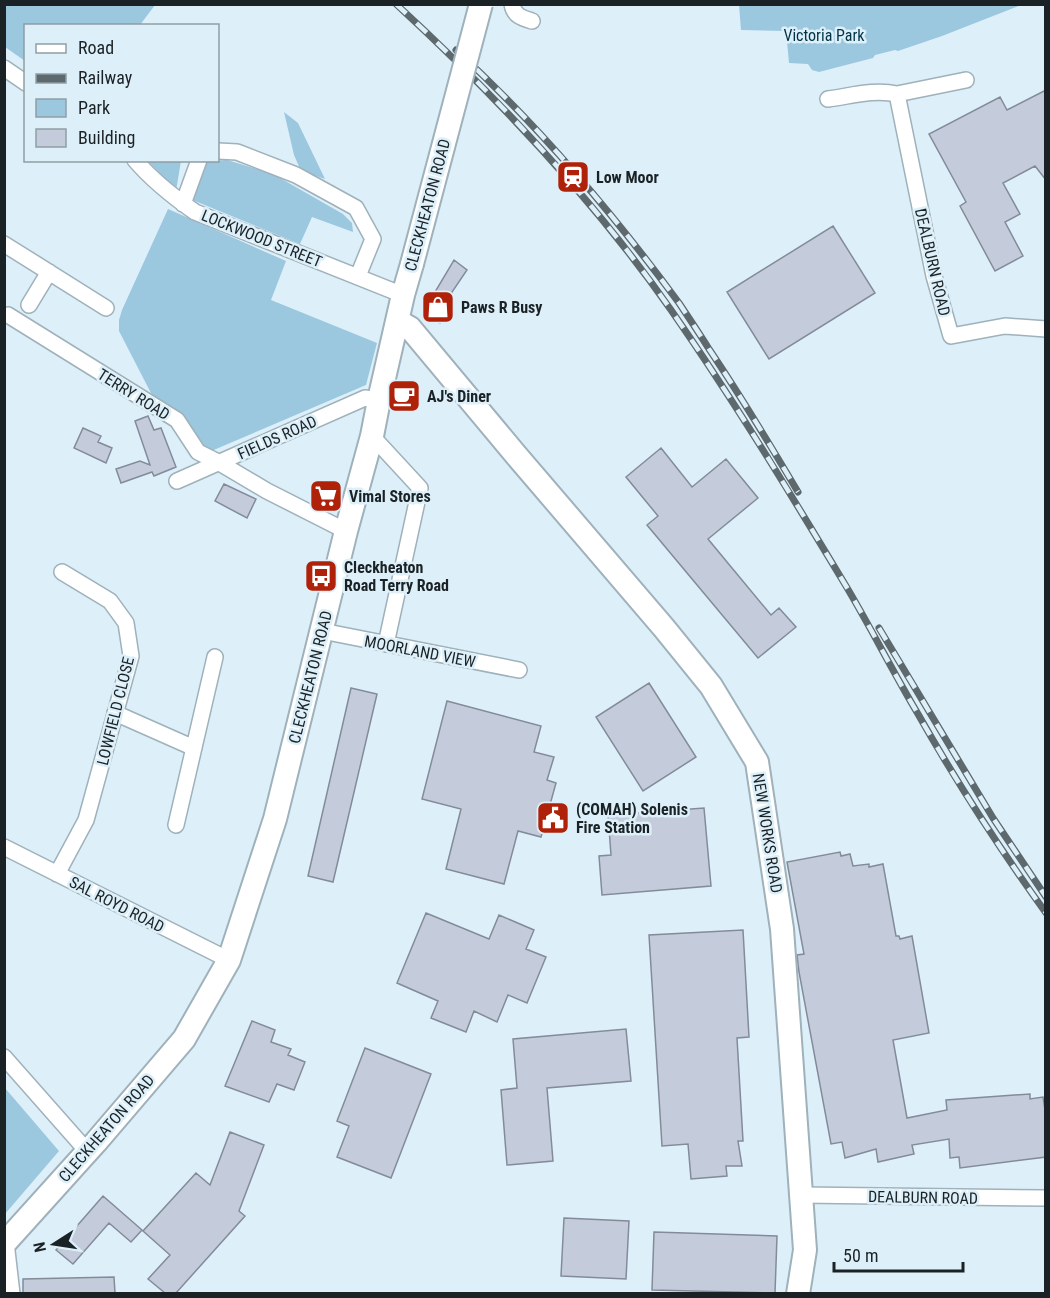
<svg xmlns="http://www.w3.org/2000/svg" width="1050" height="1298" font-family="'Roboto Condensed',sans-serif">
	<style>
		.green { fill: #9bc7df }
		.building { fill: #c4ccdc; stroke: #838b9a; stroke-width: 1.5 }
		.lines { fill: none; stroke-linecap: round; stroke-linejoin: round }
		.street-casing { stroke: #9fb1ba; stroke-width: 18 }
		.secondary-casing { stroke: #9fb1ba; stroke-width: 26 }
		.street { stroke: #fff; stroke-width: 15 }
		.secondary { stroke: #fff; stroke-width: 22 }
		.rail-casing { stroke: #5e696e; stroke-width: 7 }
		.rail { stroke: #ddf0fa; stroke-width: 4.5; stroke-dasharray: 14; stroke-linecap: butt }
		.secondary-bridge-casing { stroke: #9fb1ba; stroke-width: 26; stroke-linecap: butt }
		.secondary-bridge { stroke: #fff; stroke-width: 22 }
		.labels { text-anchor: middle; stroke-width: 5; stroke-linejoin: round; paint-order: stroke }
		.park-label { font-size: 16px; fill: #013346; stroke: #ddf0fa }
		.poi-label { font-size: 16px; font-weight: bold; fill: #1b2225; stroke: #ddf0fa; text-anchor: start }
		.street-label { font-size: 16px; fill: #1b2225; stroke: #ddf0fa }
	</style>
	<rect width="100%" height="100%" fill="#ddf0fa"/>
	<path class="green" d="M 4,5 L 5,4 L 155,5 L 140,25 L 26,26 L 25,61 L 5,47 Z
		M 739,5 L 739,4 L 1021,5 L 942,36 L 898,51 L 895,50 L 875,55 L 873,58 L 819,72 L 812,70 L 808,64 L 789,63 L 786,31 L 741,30 Z
		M 284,112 L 298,123 L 325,179 L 301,171 L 294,155 Z
		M 227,160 L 273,174 L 343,214 L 352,223 L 353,232 L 312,217 L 300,244 L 190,199 L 199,170 L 208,161 Z
		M 148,161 L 181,161 L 176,191 Z
		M 168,209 L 286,261 L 271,300 L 377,343 L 366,385 L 209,452 L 154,399 L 119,331 L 119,320 L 122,310 Z
		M 5,1088 L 59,1151 L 5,1214 Z"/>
	<path class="building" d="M 1046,90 L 1046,180 L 1035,166 L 1003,183 L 1020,214 L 1005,222 L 1023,256 L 995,271 L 960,206 L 966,202 L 929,134 L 1000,97 L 1007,110 Z
		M 833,226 L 875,293 L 769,359 L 727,292 Z
		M 454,260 L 467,270 L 452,292 L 440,323 L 423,316 L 429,302 Z
		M 148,416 L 154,430 L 161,428 L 176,467 L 154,476 L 152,472 L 121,483 L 116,469 L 140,461 L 150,465 L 135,421 Z
		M 83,428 L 101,436 L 98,442 L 112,448 L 106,463 L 74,448 Z
		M 661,448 L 692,487 L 726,459 L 758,498 L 708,539 L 771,615 L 779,608 L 796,627 L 758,658 L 647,525 L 658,516 L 626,477 Z
		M 224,484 L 256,499 L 247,518 L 215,501 Z
		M 649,683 L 696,757 L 643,791 L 596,717 Z
		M 351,688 L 377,694 L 333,882 L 308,876 Z
		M 447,701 L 541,726 L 534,752 L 554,757 L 547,780 L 556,783 L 541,837 L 518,831 L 504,884 L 446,869 L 461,809 L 422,799 Z
		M 704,808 L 711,886 L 602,895 L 599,856 L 611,855 L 608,815 Z
		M 840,852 L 841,856 L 850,854 L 853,866 L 869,864 L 869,867 L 883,864 L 896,936 L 899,936 L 900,939 L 912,936 L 929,1033 L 893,1040 L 907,1118 L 947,1110 L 946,1100 L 1030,1094 L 1030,1099 L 1043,1097 L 1046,1116 L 1046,1157 L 960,1168 L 959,1157 L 950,1158 L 949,1139 L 912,1145 L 914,1154 L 878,1162 L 876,1149 L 845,1158 L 842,1142 L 831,1144 L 799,972 L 797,955 L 804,954 L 787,862 Z
		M 426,913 L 489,939 L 499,915 L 534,930 L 526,949 L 546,957 L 527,1003 L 508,995 L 497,1022 L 474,1011 L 466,1032 L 431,1018 L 438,1001 L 397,983 Z
		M 743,930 L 749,1037 L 737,1038 L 743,1141 L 738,1141 L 742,1166 L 726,1166 L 727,1176 L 691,1179 L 688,1144 L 662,1146 L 649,935 Z
		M 252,1021 L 275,1030 L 271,1042 L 291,1049 L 288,1055 L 305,1062 L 294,1090 L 277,1084 L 269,1102 L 225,1086 Z
		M 626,1029 L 631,1081 L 547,1088 L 553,1161 L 507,1165 L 501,1090 L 517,1088 L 513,1039 Z
		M 365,1048 L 431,1074 L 391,1178 L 337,1157 L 349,1126 L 337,1121 Z
		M 230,1132 L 264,1145 L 239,1211 L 245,1216 L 176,1293 L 165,1293 L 148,1279 L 170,1255 L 143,1231 L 196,1173 L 210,1185 Z
		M 103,1196 L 142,1230 L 131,1242 L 109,1223 L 73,1264 L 56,1250 Z
		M 564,1218 L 629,1221 L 626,1279 L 561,1276 Z
		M 654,1232 L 777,1236 L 775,1293 L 652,1290 Z
		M 114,1277 L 115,1293 L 23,1293 L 23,1279 Z"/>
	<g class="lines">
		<defs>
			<path id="street" d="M 512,4 C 514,16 522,18 532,21
				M 4,68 L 26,83
				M 897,94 L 934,276 L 951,336 L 1005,326 L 1046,329
				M 828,99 C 851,96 874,89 897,94 L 966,80
				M 218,151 L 237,152 L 296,175 L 356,208 L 373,239 L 358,276
				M 135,160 C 153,181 172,196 195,212 L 403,295
				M 183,204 L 199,160
				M 4,244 L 106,308
				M 29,305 L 49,272
				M 8,315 L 177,420 L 198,452 L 218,462 L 267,491 L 346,531
				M 372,436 L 420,488 L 386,644
				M 177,481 L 365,398 L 379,400
				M 322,631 L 519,670
				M 115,713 L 194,748
				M 176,825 L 215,657
				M 4,847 L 229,960
				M 57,874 L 86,820 L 131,656 L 126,623 L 110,601 L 62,572
				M 4,1057 L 87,1151
				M 801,1195 L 1046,1198
				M 6,1242 L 12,1294"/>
			<path id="secondary" d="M 398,321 L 410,328 L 516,455 L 664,628 L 711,686 L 757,762 L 782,929 L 805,1250 L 798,1294
				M 4,1244 L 96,1142 L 184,1039 L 229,960 L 275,819 L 346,531 L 372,436 L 379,400 L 403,295 L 412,264"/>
		</defs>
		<use href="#street" class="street-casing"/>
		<use href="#secondary" class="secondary-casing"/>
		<use href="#street" class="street"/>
		<use href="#secondary" class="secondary"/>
		<defs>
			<path id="rail" d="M 396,4 C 497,97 592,197 671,310 C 733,399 790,493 846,586 C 871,628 893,672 918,714 C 957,783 1000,849 1046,913
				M 456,50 C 539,126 612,212 679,303 C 689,318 699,333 709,349 C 740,395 769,443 798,492
				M 879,628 L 993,818 L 1046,897"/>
		</defs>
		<use href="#rail" class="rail-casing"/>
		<use href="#rail" class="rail"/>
		<defs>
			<path id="secondary-bridge" d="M 412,264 L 481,4"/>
		</defs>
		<use href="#secondary-bridge" class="secondary-bridge-casing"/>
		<use href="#secondary-bridge" class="secondary-bridge"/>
	</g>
	<defs>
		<symbol id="station-square" viewBox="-11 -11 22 22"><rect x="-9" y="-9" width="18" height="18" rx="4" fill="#af2209" stroke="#ddf0fa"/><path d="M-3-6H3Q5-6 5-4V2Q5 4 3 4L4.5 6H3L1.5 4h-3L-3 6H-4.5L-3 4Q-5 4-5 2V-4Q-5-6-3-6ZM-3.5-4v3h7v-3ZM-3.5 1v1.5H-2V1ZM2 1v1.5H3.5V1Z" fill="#fff"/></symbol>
		<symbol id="shop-square" viewBox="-11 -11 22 22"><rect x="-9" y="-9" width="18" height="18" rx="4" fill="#af2209" stroke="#ddf0fa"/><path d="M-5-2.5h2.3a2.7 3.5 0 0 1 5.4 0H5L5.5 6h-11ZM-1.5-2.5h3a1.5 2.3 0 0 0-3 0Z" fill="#fff"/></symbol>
		<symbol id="cafe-square" viewBox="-11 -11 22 22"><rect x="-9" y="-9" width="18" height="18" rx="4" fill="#af2209" stroke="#ddf0fa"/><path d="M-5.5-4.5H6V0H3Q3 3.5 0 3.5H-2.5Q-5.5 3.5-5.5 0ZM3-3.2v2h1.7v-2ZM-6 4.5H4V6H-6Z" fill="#fff"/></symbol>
		<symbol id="supermarket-square" viewBox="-11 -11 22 22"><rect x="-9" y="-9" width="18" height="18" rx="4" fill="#af2209" stroke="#ddf0fa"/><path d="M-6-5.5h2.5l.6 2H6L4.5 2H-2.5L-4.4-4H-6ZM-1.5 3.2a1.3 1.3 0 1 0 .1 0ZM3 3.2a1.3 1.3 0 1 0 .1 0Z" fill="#fff"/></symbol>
		<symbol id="bus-square" viewBox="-11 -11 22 22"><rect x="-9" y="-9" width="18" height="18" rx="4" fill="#af2209" stroke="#ddf0fa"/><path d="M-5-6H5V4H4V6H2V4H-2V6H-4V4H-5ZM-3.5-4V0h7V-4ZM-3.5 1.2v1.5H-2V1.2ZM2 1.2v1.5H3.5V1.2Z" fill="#fff"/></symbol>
		<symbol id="civic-square" viewBox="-11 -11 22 22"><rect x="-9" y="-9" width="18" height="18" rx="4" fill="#af2209" stroke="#ddf0fa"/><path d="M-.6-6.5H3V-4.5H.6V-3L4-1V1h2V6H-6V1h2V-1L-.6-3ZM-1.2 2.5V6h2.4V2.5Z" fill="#fff"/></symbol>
	</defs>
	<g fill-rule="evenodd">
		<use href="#station-square" x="554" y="158" width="38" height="38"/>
		<use href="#shop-square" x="419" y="288" width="38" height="38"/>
		<use href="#cafe-square" x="385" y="377" width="38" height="38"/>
		<use href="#supermarket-square" x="307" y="477" width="38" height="38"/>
		<use href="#bus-square" x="302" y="557" width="38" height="38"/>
		<use href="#civic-square" x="534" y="799" width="38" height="38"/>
	</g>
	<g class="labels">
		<g class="park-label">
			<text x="824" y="41">Victoria Park</text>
		</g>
		<g class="poi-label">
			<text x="596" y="183">Low Moor</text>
			<text x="461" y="313">Paws R Busy</text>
			<text x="427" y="402">AJ's Diner</text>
			<text x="349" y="502">Vimal Stores</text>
			<text x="344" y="573">Cleckheaton<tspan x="344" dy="18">Road Terry Road</tspan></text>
			<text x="576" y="815">(COMAH) Solenis<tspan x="576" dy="18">Fire Station</tspan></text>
		</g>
		<g class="street-label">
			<text transform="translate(427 205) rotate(-75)" y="6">CLECKHEATON ROAD</text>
			<text transform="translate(262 238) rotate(22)" y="6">LOCKWOOD STREET</text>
			<text transform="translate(933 262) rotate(77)" y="6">DEALBURN ROAD</text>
			<text transform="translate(134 394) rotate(32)" y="6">TERRY ROAD</text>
			<text transform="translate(277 437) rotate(-24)" y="6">FIELDS ROAD</text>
			<text transform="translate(420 651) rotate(11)" y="6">MOORLAND VIEW</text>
			<text transform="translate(310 677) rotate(-76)" y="6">CLECKHEATON ROAD</text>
			<text transform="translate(115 711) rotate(-76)" y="6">LOWFIELD CLOSE</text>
			<text transform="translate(768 833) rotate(81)" y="6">NEW WORKS ROAD</text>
			<text transform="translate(117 904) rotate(27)" y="6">SAL ROYD ROAD</text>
			<text transform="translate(106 1128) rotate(-49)" y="6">CLECKHEATON ROAD</text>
			<text transform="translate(923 1197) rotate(1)" y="6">DEALBURN ROAD</text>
		</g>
	</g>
	<rect width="1050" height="1298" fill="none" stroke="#1b2225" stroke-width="12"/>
	<rect x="24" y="24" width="195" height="138" fill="#ddf0fa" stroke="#8f9ea5" stroke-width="1.5"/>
	<rect x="36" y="44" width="30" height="9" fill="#ffffff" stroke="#8f9ea5" stroke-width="1.5"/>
	<text x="78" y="54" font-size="18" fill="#1b2225">Road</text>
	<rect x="36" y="74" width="30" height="9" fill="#5e696e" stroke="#8f9ea5" stroke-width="1.5"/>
	<text x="78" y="84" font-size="18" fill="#1b2225">Railway</text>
	<rect x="36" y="99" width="30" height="18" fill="#9bc7df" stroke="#8f9ea5" stroke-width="1.5"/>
	<text x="78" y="114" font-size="18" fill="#1b2225">Park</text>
	<rect x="36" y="129" width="30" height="18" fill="#c4ccdc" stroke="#8f9ea5" stroke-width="1.5"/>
	<text x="78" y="144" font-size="18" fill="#1b2225">Building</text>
	<g transform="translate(54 1244) rotate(258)" stroke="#ddf0fa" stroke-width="4.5" paint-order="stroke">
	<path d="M0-4.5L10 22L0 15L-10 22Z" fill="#1b2225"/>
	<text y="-9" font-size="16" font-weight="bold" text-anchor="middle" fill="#1b2225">N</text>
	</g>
	<path d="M834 1262v9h129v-9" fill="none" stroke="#1b2225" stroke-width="3"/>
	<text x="843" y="1262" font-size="18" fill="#1b2225" stroke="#ddf0fa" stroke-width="4.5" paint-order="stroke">50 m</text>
</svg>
